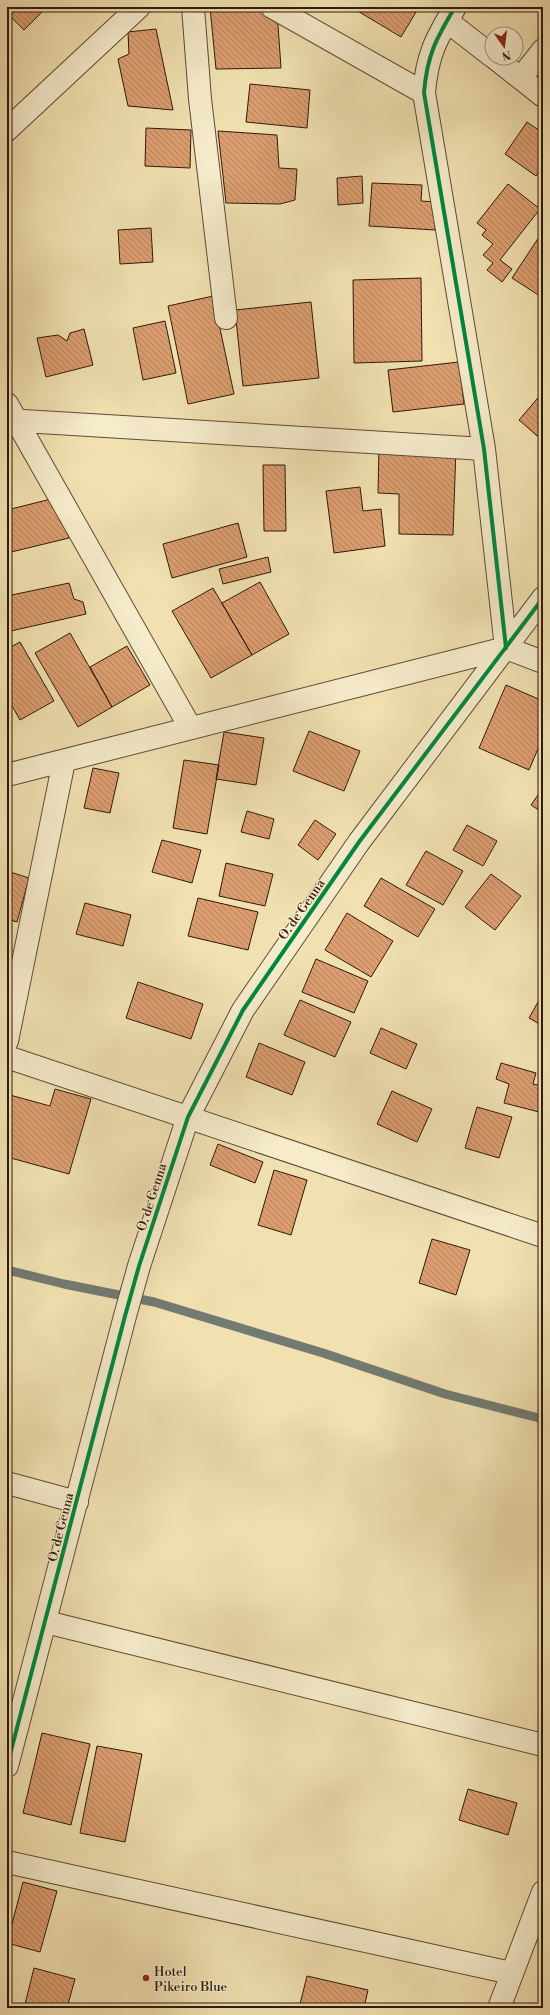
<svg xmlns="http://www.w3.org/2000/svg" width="550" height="2015" font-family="'Libre Bodoni',serif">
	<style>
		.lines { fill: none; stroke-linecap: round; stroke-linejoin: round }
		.stream { stroke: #727a72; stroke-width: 9 }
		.building { fill: url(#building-back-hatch); stroke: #2f190d }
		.minor-casing { stroke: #604b36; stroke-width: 24 }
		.tertiary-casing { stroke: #604b36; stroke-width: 24 }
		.minor { stroke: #f6eccc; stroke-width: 22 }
		.tertiary { stroke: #f6eccc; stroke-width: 22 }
		.cycleway-casing { stroke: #f6eccc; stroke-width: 6 }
		.cycleway { stroke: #00873e; stroke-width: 4 }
		.poi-dot { fill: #8f2418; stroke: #f6eccc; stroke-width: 1.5 }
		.labels { text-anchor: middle; stroke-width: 3; stroke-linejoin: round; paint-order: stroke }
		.street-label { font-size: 13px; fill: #2f190d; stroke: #f6eccc }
		.poi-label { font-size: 13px; fill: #2f190d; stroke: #f6eccc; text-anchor: start }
	</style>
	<defs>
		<pattern id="building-back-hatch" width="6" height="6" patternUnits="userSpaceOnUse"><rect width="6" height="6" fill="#dc9e70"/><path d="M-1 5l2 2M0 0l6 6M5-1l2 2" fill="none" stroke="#b3805a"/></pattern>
	</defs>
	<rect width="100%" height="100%" fill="#f1e1b1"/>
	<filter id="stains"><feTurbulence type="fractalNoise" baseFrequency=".005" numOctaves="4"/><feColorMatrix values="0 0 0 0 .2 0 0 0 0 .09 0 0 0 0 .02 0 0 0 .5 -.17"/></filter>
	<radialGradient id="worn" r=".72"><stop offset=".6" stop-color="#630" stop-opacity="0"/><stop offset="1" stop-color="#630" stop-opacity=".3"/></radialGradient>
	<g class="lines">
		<path class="stream" d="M 7,1270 L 64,1284 L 154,1302 L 323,1353 L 445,1394 L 543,1419"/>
	</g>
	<path class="building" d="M 7,7 L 47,7 L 24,30 L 7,13 Z
		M 210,7 L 267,7 L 277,11 L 281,68 L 216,69 Z
		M 351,7 L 419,7 L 401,37 Z
		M 156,29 L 173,110 L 128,106 L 118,59 L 129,54 L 128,32 Z
		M 250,84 L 310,90 L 307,128 L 246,122 Z
		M 527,122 L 543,133 L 543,166 L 536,176 L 505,154 Z
		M 146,128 L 191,130 L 190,168 L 145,166 Z
		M 218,131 L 277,135 L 279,168 L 297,169 L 295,200 L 280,204 L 226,203 Z
		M 362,176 L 363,203 L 338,205 L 337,178 Z
		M 372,183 L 422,185 L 421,201 L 437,202 L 435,230 L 369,226 Z
		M 508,184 L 540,209 L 500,260 L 512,269 L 502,282 L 487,270 L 493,263 L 483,255 L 493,244 L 482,235 L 486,230 L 477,223 Z
		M 151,228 L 153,262 L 120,264 L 118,230 Z
		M 543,231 L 543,298 L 512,278 Z
		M 421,278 L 422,361 L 354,363 L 353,280 Z
		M 213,296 L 234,394 L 188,404 L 168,306 Z
		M 311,302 L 319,378 L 243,386 L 235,310 Z
		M 165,321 L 176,373 L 143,380 L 133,328 Z
		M 84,329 L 93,365 L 46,377 L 37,338 L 58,335 L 67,341 L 70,333 Z
		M 459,362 L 464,404 L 393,412 L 388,370 Z
		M 543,392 L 543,441 L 519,420 Z
		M 379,446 L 456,448 L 453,535 L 399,534 L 399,494 L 378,493 Z
		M 263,465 L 285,465 L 286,531 L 264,531 Z
		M 360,487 L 363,511 L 381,509 L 385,546 L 334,553 L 326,491 Z
		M 59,497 L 69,538 L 7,553 L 7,510 Z
		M 238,523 L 247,557 L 172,578 L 163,544 Z
		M 268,557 L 271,572 L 223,584 L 219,569 Z
		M 260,582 L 289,634 L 252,655 L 222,603 Z
		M 69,583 L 74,599 L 83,602 L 86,614 L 11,631 L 7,616 L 7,596 Z
		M 213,588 L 252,655 L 211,678 L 172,611 Z
		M 70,633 L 112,707 L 78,727 L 35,653 Z
		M 20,642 L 54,701 L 20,720 L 7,697 L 7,649 Z
		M 127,646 L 150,685 L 112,707 L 90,667 Z
		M 506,685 L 543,701 L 543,737 L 529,770 L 479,748 Z
		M 309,731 L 360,751 L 344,791 L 293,771 Z
		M 224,732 L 264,738 L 256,785 L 216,779 Z
		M 184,760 L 219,765 L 207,834 L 173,828 Z
		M 93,768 L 119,773 L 110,813 L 84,808 Z
		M 543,788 L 543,813 L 531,805 Z
		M 247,811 L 274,819 L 269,839 L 241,832 Z
		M 315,820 L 336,834 L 318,860 L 298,845 Z
		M 467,825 L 497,841 L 483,866 L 453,850 Z
		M 162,840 L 201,850 L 192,883 L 152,872 Z
		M 426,851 L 463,871 L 443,905 L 406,885 Z
		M 226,863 L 273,874 L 265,906 L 219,896 Z
		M 7,871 L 29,878 L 17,922 L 7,919 Z
		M 491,874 L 521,896 L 495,930 L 465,907 Z
		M 381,878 L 435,909 L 418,937 L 364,906 Z
		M 198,898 L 258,912 L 248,950 L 188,936 Z
		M 85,903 L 131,915 L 123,946 L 76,934 Z
		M 347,913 L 393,941 L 371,977 L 325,950 Z
		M 316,959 L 368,981 L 354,1013 L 302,992 Z
		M 138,982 L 203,1004 L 191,1039 L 126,1018 Z
		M 543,993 L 543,1026 L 529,1018 Z
		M 300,1000 L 351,1022 L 335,1057 L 284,1035 Z
		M 381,1028 L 417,1044 L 406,1069 L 370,1053 Z
		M 259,1043 L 305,1062 L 292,1095 L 246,1077 Z
		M 501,1063 L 536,1073 L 533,1084 L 543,1086 L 543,1113 L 504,1103 L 509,1084 L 496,1079 Z
		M 55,1089 L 91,1099 L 69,1174 L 7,1157 L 7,1107 L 10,1095 L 50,1106 Z
		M 392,1091 L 432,1109 L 417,1142 L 377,1124 Z
		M 477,1107 L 512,1117 L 499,1158 L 465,1148 Z
		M 218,1144 L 263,1162 L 255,1183 L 210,1165 Z
		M 274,1170 L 307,1180 L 291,1235 L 258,1225 Z
		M 432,1239 L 470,1250 L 456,1295 L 419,1283 Z
		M 42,1733 L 90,1744 L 71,1825 L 23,1813 Z
		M 97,1746 L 142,1754 L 125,1842 L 80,1833 Z
		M 468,1789 L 517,1803 L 508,1835 L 459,1820 Z
		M 23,1882 L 57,1891 L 40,1952 L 7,1943 Z
		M 34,1968 L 75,1979 L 67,2008 L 24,2008 Z
		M 307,1976 L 368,1990 L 364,2008 L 299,2008 Z"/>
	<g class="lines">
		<defs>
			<path id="minor" d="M 193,7 L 200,99 L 226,318
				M 272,7 L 424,93
				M 455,7 C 436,39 427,55 424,93 L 484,449 L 506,648
				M 447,21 L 492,56
				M 495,58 L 543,96
				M 521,78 L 543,50
				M 7,130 L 139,7
				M 7,404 L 190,727
				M 7,420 L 484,449
				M 7,775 L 506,648 L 543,662
				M 7,1041 L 64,761
				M 7,1057 L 543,1236
				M 7,1483 L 77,1502
				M 46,1622 L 543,1745
				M 7,1766 L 125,1316 L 139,1266 L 188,1117 L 243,1010 L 359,842 L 543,598
				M 7,1862 L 511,1973"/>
			<path id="tertiary" d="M 499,2008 L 543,1892"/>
		</defs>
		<use href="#minor" class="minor-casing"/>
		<use href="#tertiary" class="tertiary-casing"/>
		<use href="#minor" class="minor"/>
		<use href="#tertiary" class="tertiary"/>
		<defs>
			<path id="cycleway" d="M 455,7 C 436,39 427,55 424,93 L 484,449 L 506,648
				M 7,1766 L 125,1316 L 139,1266 L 188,1117 L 243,1010 L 359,842 L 543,598"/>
		</defs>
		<use href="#cycleway" class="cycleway-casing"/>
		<use href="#cycleway" class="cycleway"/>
	</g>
	<circle class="poi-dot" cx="146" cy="1978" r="4"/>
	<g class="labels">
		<g class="street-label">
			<text transform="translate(301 909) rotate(-55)" y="5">O. de Genna</text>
			<text transform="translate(151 1197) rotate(-72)" y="5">O. de Genna</text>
			<text transform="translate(60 1527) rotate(-76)" y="5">O. de Genna</text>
		</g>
		<g class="poi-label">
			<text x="154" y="1976">Hotel<tspan x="154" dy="15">Pikeiro Blue</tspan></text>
		</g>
	</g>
	<rect width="550" height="2015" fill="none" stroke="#f1e1b1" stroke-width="24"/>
	<rect x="8" y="8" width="534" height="1999" fill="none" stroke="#2f190d" stroke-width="2"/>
	<rect x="12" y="12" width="526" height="1991" fill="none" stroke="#2f190d"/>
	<g transform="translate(504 46) rotate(166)"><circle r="19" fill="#f6eccc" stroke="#a69880"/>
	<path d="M0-3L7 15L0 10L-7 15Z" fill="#8f2418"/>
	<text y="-6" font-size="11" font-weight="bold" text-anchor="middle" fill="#2f190d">N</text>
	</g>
	<rect width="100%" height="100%" filter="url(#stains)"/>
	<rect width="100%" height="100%" fill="url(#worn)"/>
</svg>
